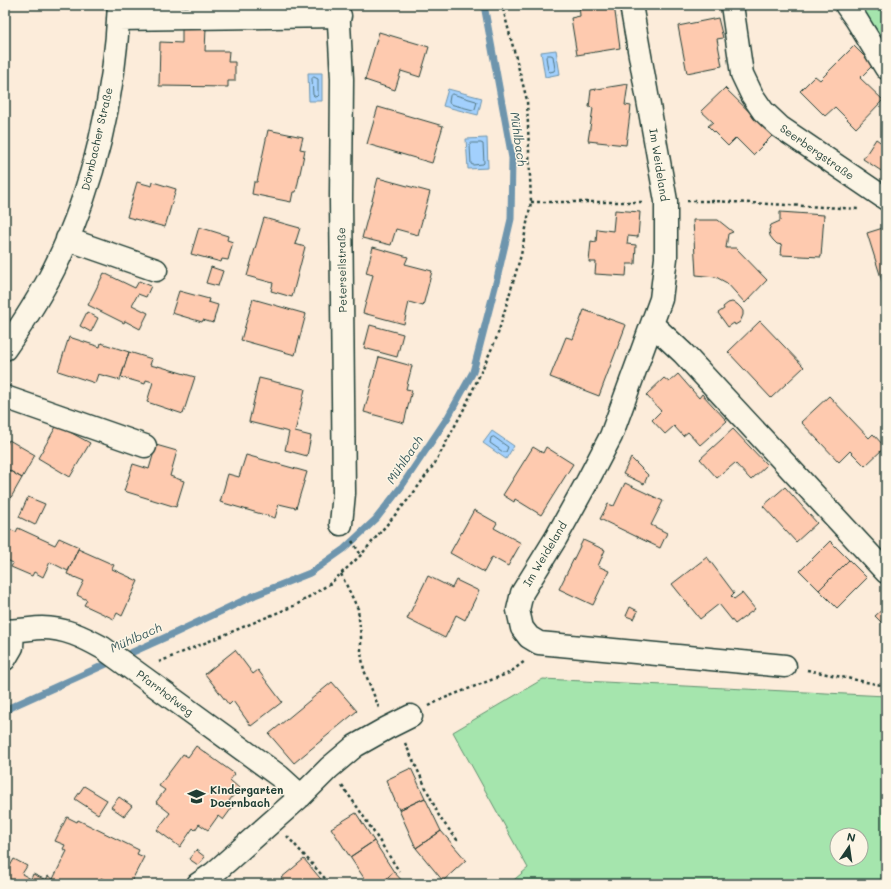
<svg xmlns="http://www.w3.org/2000/svg" width="891" height="889" font-family="Mali,sans-serif">
	<style>
		.green { fill: #a5e5ad; stroke: #629170; fill-rule: evenodd }
		.water { fill: #a2d0fd; stroke: #6e95ad }
		.lines { fill: none; stroke-linecap: round; stroke-linejoin: round }
		.shore { stroke: #537884; stroke-width: 1 }
		.stream { stroke: #6e95ad; stroke-width: 7 }
		.building { fill: #fecaaf; stroke: #1f3d34 }
		.minor-casing { stroke: #1f3d34; stroke-width: 25 }
		.path { stroke: #1f3d34; stroke-width: 2.5; stroke-dasharray: 3 3; stroke-linecap: butt }
		.minor { stroke: #fcf5e5; stroke-width: 22 }
		.labels { text-anchor: middle; stroke-width: 3; stroke-linejoin: round; paint-order: stroke }
		.street-label { font-size: 11px; fill: #1f3d34; stroke: #fcf5e5 }
		.poi-label { font-size: 11px; font-weight: bold; fill: #1f3d34; stroke: #fcf5e5; text-anchor: start }
		.water-label { font-size: 12px; font-style: italic; fill: #395a5c; stroke: #fcf5e5 }
	</style>
	<rect width="100%" height="100%" fill="#fcecda"/>
	<filter id="ink" filterUnits="userSpaceOnUse"><feTurbulence type="fractalNoise" baseFrequency=".025" numOctaves="2"/><feDisplacementMap in="SourceGraphic" scale="8" xChannelSelector="R" yChannelSelector="G"/><feConvolveMatrix kernelMatrix="1 2 1 2 8 2 1 2 1" color-interpolation-filters="sRGB"/></filter>
	<g filter="url(#ink)">
		<path class="green" d="M 859,5 L 886,5 L 886,42 Z
			M 543,679 L 886,696 L 886,884 L 509,884 L 528,868 L 453,732 ZM 837,835 L 861,835 L 861,859 L 837,859 Z"/>
		<path class="water" d="M 556,50 L 560,74 L 545,77 L 541,52 Z
			M 308,73 L 322,73 L 322,101 L 309,101 Z
			M 448,89 L 482,98 L 478,115 L 443,106 Z
			M 487,138 L 488,168 L 468,169 L 466,139 Z
			M 492,431 L 514,446 L 506,459 L 483,443 Z"/>
		<g class="lines">
			<path class="shore" d="M 548,55 L 551,55 L 553,56 L 555,69 L 554,71 L 550,72 L 548,70 L 546,57 Z
				M 314,77 L 318,79 L 318,95 L 316,97 L 313,95 L 312,79 Z
				M 452,94 L 476,101 L 477,102 L 475,109 L 473,110 L 450,104 L 449,102 L 450,96 Z
				M 472,143 L 481,143 L 483,144 L 484,163 L 483,164 L 473,165 L 471,164 L 470,145 Z
				M 494,437 L 508,447 L 506,452 L 503,452 L 490,443 L 491,438 Z"/>
			<path class="stream" d="M 5,712 L 11,707 L 175,633 L 255,595 L 310,573 L 344,549 L 376,519 L 401,487 L 448,417 L 473,372 L 496,283 L 511,219 L 512,158 L 484,5"/>
		</g>
		<path class="building" d="M 579,5 L 614,5 L 620,48 L 577,55 L 571,18 L 580,16 Z
			M 718,18 L 723,38 L 717,39 L 722,66 L 687,73 L 678,26 Z
			M 182,28 L 206,28 L 205,51 L 229,51 L 228,62 L 235,62 L 235,81 L 228,81 L 228,87 L 159,86 L 160,42 L 182,43 Z
			M 379,32 L 429,47 L 420,77 L 401,71 L 395,90 L 365,80 Z
			M 854,46 L 873,65 L 860,78 L 883,100 L 856,128 L 835,107 L 825,116 L 800,91 L 815,76 L 820,80 Z
			M 628,84 L 625,105 L 631,106 L 626,145 L 588,141 L 593,108 L 589,107 L 591,90 Z
			M 725,88 L 773,135 L 753,155 L 736,138 L 728,146 L 708,126 L 713,122 L 701,111 Z
			M 378,107 L 443,126 L 432,163 L 367,144 Z
			M 268,130 L 303,137 L 300,149 L 305,150 L 296,192 L 293,192 L 291,202 L 252,194 L 254,182 L 257,182 Z
			M 876,139 L 886,146 L 886,174 L 863,159 Z
			M 378,178 L 430,192 L 418,235 L 396,229 L 391,245 L 362,238 Z
			M 137,182 L 152,186 L 153,182 L 176,189 L 165,227 L 127,217 Z
			M 615,210 L 640,212 L 638,237 L 628,236 L 627,244 L 636,245 L 635,264 L 627,264 L 626,276 L 595,274 L 596,262 L 589,262 L 591,241 L 596,242 L 597,229 L 613,231 Z
			M 780,212 L 824,215 L 821,257 L 781,255 L 782,245 L 777,244 L 773,240 L 770,236 L 769,230 L 771,225 L 780,221 Z
			M 264,218 L 300,228 L 295,244 L 305,247 L 292,297 L 271,291 L 273,283 L 247,276 Z
			M 693,220 L 718,220 L 733,232 L 728,234 L 726,248 L 736,248 L 767,280 L 745,303 L 727,283 L 716,277 L 696,275 Z
			M 199,227 L 228,236 L 227,240 L 233,242 L 228,260 L 222,259 L 221,262 L 191,254 Z
			M 886,227 L 886,284 L 883,284 L 867,233 Z
			M 373,247 L 408,257 L 405,264 L 432,271 L 423,306 L 409,302 L 404,324 L 363,313 L 373,275 L 366,273 Z
			M 211,267 L 223,271 L 218,286 L 206,283 Z
			M 104,273 L 135,288 L 139,281 L 151,286 L 146,297 L 138,294 L 132,305 L 148,313 L 140,329 L 125,321 L 124,323 L 88,305 Z
			M 179,291 L 209,299 L 208,302 L 218,305 L 213,323 L 203,320 L 202,322 L 172,313 Z
			M 253,299 L 306,314 L 295,355 L 241,340 Z
			M 732,302 L 737,304 L 741,308 L 743,311 L 743,315 L 740,322 L 735,325 L 734,323 L 728,327 L 718,313 L 724,309 L 723,307 L 728,303 Z
			M 584,310 L 626,325 L 599,396 L 550,377 L 566,337 L 573,339 Z
			M 87,312 L 98,318 L 91,332 L 80,326 Z
			M 760,321 L 804,367 L 771,398 L 728,352 Z
			M 370,325 L 403,334 L 397,357 L 364,348 Z
			M 69,337 L 100,347 L 101,343 L 129,352 L 120,380 L 98,374 L 95,383 L 58,371 Z
			M 129,352 L 152,359 L 150,365 L 158,367 L 158,366 L 195,377 L 183,414 L 147,402 L 153,382 L 146,380 L 145,384 L 121,377 Z
			M 379,357 L 412,366 L 406,389 L 412,390 L 404,423 L 364,412 Z
			M 678,374 L 699,398 L 702,394 L 727,421 L 700,445 L 688,432 L 683,436 L 674,426 L 665,434 L 652,420 L 661,411 L 646,395 L 664,378 L 669,382 Z
			M 259,378 L 305,389 L 295,432 L 311,436 L 307,456 L 285,450 L 289,432 L 249,422 Z
			M 829,396 L 869,438 L 873,434 L 885,447 L 865,466 L 850,451 L 839,462 L 801,422 Z
			M 57,425 L 90,443 L 70,477 L 38,458 Z
			M 733,429 L 767,465 L 751,480 L 735,463 L 717,478 L 700,459 Z
			M 9,440 L 35,455 L 22,478 L 5,468 L 5,447 Z
			M 156,445 L 177,451 L 170,476 L 184,481 L 176,507 L 124,491 L 133,464 L 149,469 Z
			M 533,447 L 543,453 L 546,447 L 573,464 L 541,515 L 515,499 L 514,502 L 503,495 Z
			M 246,455 L 307,472 L 296,508 L 279,504 L 275,518 L 220,502 L 228,474 L 239,477 Z
			M 631,458 L 648,475 L 644,484 L 623,474 Z
			M 5,468 L 22,478 L 9,501 L 5,498 Z
			M 625,483 L 663,501 L 651,525 L 667,533 L 660,548 L 600,519 L 608,504 L 614,506 Z
			M 785,487 L 817,523 L 796,542 L 763,506 Z
			M 28,497 L 45,504 L 35,525 L 19,517 Z
			M 474,510 L 497,523 L 494,528 L 521,543 L 508,566 L 492,557 L 484,572 L 450,553 Z
			M 5,527 L 16,532 L 18,528 L 55,545 L 59,538 L 79,547 L 68,571 L 50,562 L 43,577 L 34,572 L 32,576 L 11,567 L 13,563 L 5,559 Z
			M 583,540 L 605,550 L 598,566 L 609,571 L 593,605 L 559,589 Z
			M 830,541 L 849,560 L 819,590 L 800,571 Z
			M 78,549 L 114,565 L 112,569 L 138,581 L 122,616 L 117,613 L 114,619 L 84,605 L 87,600 L 77,595 L 84,581 L 67,574 Z
			M 707,557 L 734,593 L 731,596 L 734,599 L 742,593 L 755,609 L 735,624 L 719,604 L 700,619 L 672,584 Z
			M 849,560 L 867,578 L 837,608 L 819,590 Z
			M 428,576 L 452,588 L 456,580 L 479,591 L 465,620 L 456,615 L 445,638 L 407,619 Z
			M 886,606 L 886,627 L 875,616 Z
			M 630,607 L 638,611 L 634,619 L 626,616 Z
			M 235,650 L 253,674 L 258,670 L 282,702 L 251,726 L 233,701 L 229,705 L 205,674 Z
			M 332,682 L 357,711 L 294,763 L 269,734 Z
			M 196,746 L 235,774 L 230,780 L 239,788 L 229,801 L 234,805 L 223,820 L 218,816 L 208,830 L 199,824 L 195,830 L 193,828 L 180,847 L 157,830 L 170,813 L 156,802 L 165,790 L 159,786 L 183,754 L 188,757 Z
			M 411,768 L 425,798 L 399,810 L 386,780 Z
			M 84,786 L 107,800 L 98,814 L 75,799 Z
			M 119,797 L 132,806 L 124,816 L 111,807 Z
			M 425,798 L 441,831 L 416,848 L 399,810 Z
			M 356,813 L 374,841 L 350,857 L 331,828 Z
			M 67,817 L 77,822 L 78,820 L 139,850 L 137,854 L 144,857 L 130,884 L 113,884 L 101,878 L 97,884 L 78,884 L 74,882 L 73,884 L 63,884 L 53,879 L 67,851 L 63,849 L 65,845 L 55,841 Z
			M 441,831 L 466,860 L 443,881 L 416,848 Z
			M 374,841 L 394,872 L 380,884 L 368,884 L 350,857 Z
			M 196,850 L 205,857 L 198,865 L 189,859 Z
			M 14,859 L 27,866 L 22,874 L 31,879 L 33,874 L 46,880 L 48,876 L 60,883 L 59,884 L 5,884 L 5,863 L 10,866 Z
			M 304,859 L 325,884 L 286,884 L 281,878 Z
			M 394,872 L 405,884 L 380,884 Z"/>
		<g class="lines">
			<defs>
				<path id="minor" d="M 338,5 L 342,79 L 341,199 L 344,493 L 341,524
					M 631,5 L 666,201 L 666,258 L 661,299 L 611,436 L 587,482 L 556,538 L 522,593 L 518,610 L 522,628 L 529,637 L 539,643 L 785,666
					M 732,5 L 742,74 L 752,95 L 763,111 L 780,127 L 886,199
					M 846,5 L 856,19 L 886,68
					M 118,19 L 340,16
					M 67,239 L 156,270
					M 653,325 L 683,353 L 886,572
					M 5,349 C 23,323 40,297 54,269 C 94,188 115,95 119,5
					M 5,397 L 145,446
					M 5,630 C 18,632 30,628 42,628 C 65,628 83,637 103,648 L 279,776 L 301,796
					M 5,659 L 12,647 L 13,631
					M 198,884 L 214,873 L 232,857 L 301,796 L 329,768 L 355,746 L 387,728 L 411,716"/>
			</defs>
			<use href="#minor" class="minor-casing"/>
			<path class="path" d="M 687,201 L 714,201 L 860,209
				M 531,202 L 644,202
				M 352,541 L 361,555
				M 341,574 L 358,609 L 361,637 L 361,653 L 364,670 L 379,708
				M 159,662 L 296,605 L 331,583 L 361,555 L 412,495 L 435,463 L 465,407 L 497,337 L 521,255 L 531,202 L 527,100 L 502,5
				M 807,670 L 886,686
				M 429,706 L 442,699 L 509,673 L 525,661
				M 405,743 L 440,818 L 458,841
				M 342,786 L 358,808 L 399,871
				M 287,836 L 330,884"/>
			<use href="#minor" class="minor"/>
		</g>
	</g>
	<defs>
		<symbol id="school-bare" viewBox="-9 -9 18 18"><path d="M0-5L7-2L0 1L-7-2ZM-4 1L0 2.5L4 1V4Q0 6-4 4Z" fill="#1f3d34" stroke="#fcf5e5" stroke-width="2.5" paint-order="stroke"/></symbol>
	</defs>
	<g fill-rule="evenodd">
		<use href="#school-bare" x="184" y="784" width="25" height="25"/>
	</g>
	<g class="labels">
		<g class="street-label">
			<text transform="translate(97 139) rotate(-77)" y="4">Dörnbacher Straße</text>
			<text transform="translate(817 152) rotate(35)" y="4">Seerbergstraße</text>
			<text transform="translate(659 165) rotate(81)" y="4">Im Weideland</text>
			<text transform="translate(342 270) rotate(-91)" y="4">Peterseilstraße</text>
			<text transform="translate(545 554) rotate(-59)" y="4">Im Weideland</text>
			<text transform="translate(165 693) rotate(37)" y="4">Pfarrhofweg</text>
		</g>
		<g class="poi-label">
			<text x="210" y="794">Kindergarten<tspan x="210" dy="13">Doernbach</tspan></text>
		</g>
		<g class="water-label">
			<text transform="translate(518 139) rotate(82)" y="4">Mühlbach</text>
			<text transform="translate(405 460) rotate(-56)" y="4">Mühlbach</text>
			<text transform="translate(136 638) rotate(-24)" y="4">Mühlbach</text>
		</g>
	</g>
	<rect width="891" height="889" fill="none" stroke="#fcf5e5" stroke-width="20"/>
	<rect x="10" y="10" width="871" height="869" fill="none" stroke="#1f3d34" stroke-width="1.5" filter="url(#ink)"/>
	<g transform="translate(849 847) rotate(13)"><circle r="19" fill="#fcf5e5" stroke="#a4ab9e"/>
	<path d="M0-3L7 15L0 10L-7 15Z" fill="#1f3d34"/>
	<text y="-6" font-size="11" font-weight="bold" text-anchor="middle" fill="#1f3d34">N</text>
	</g>
</svg>
